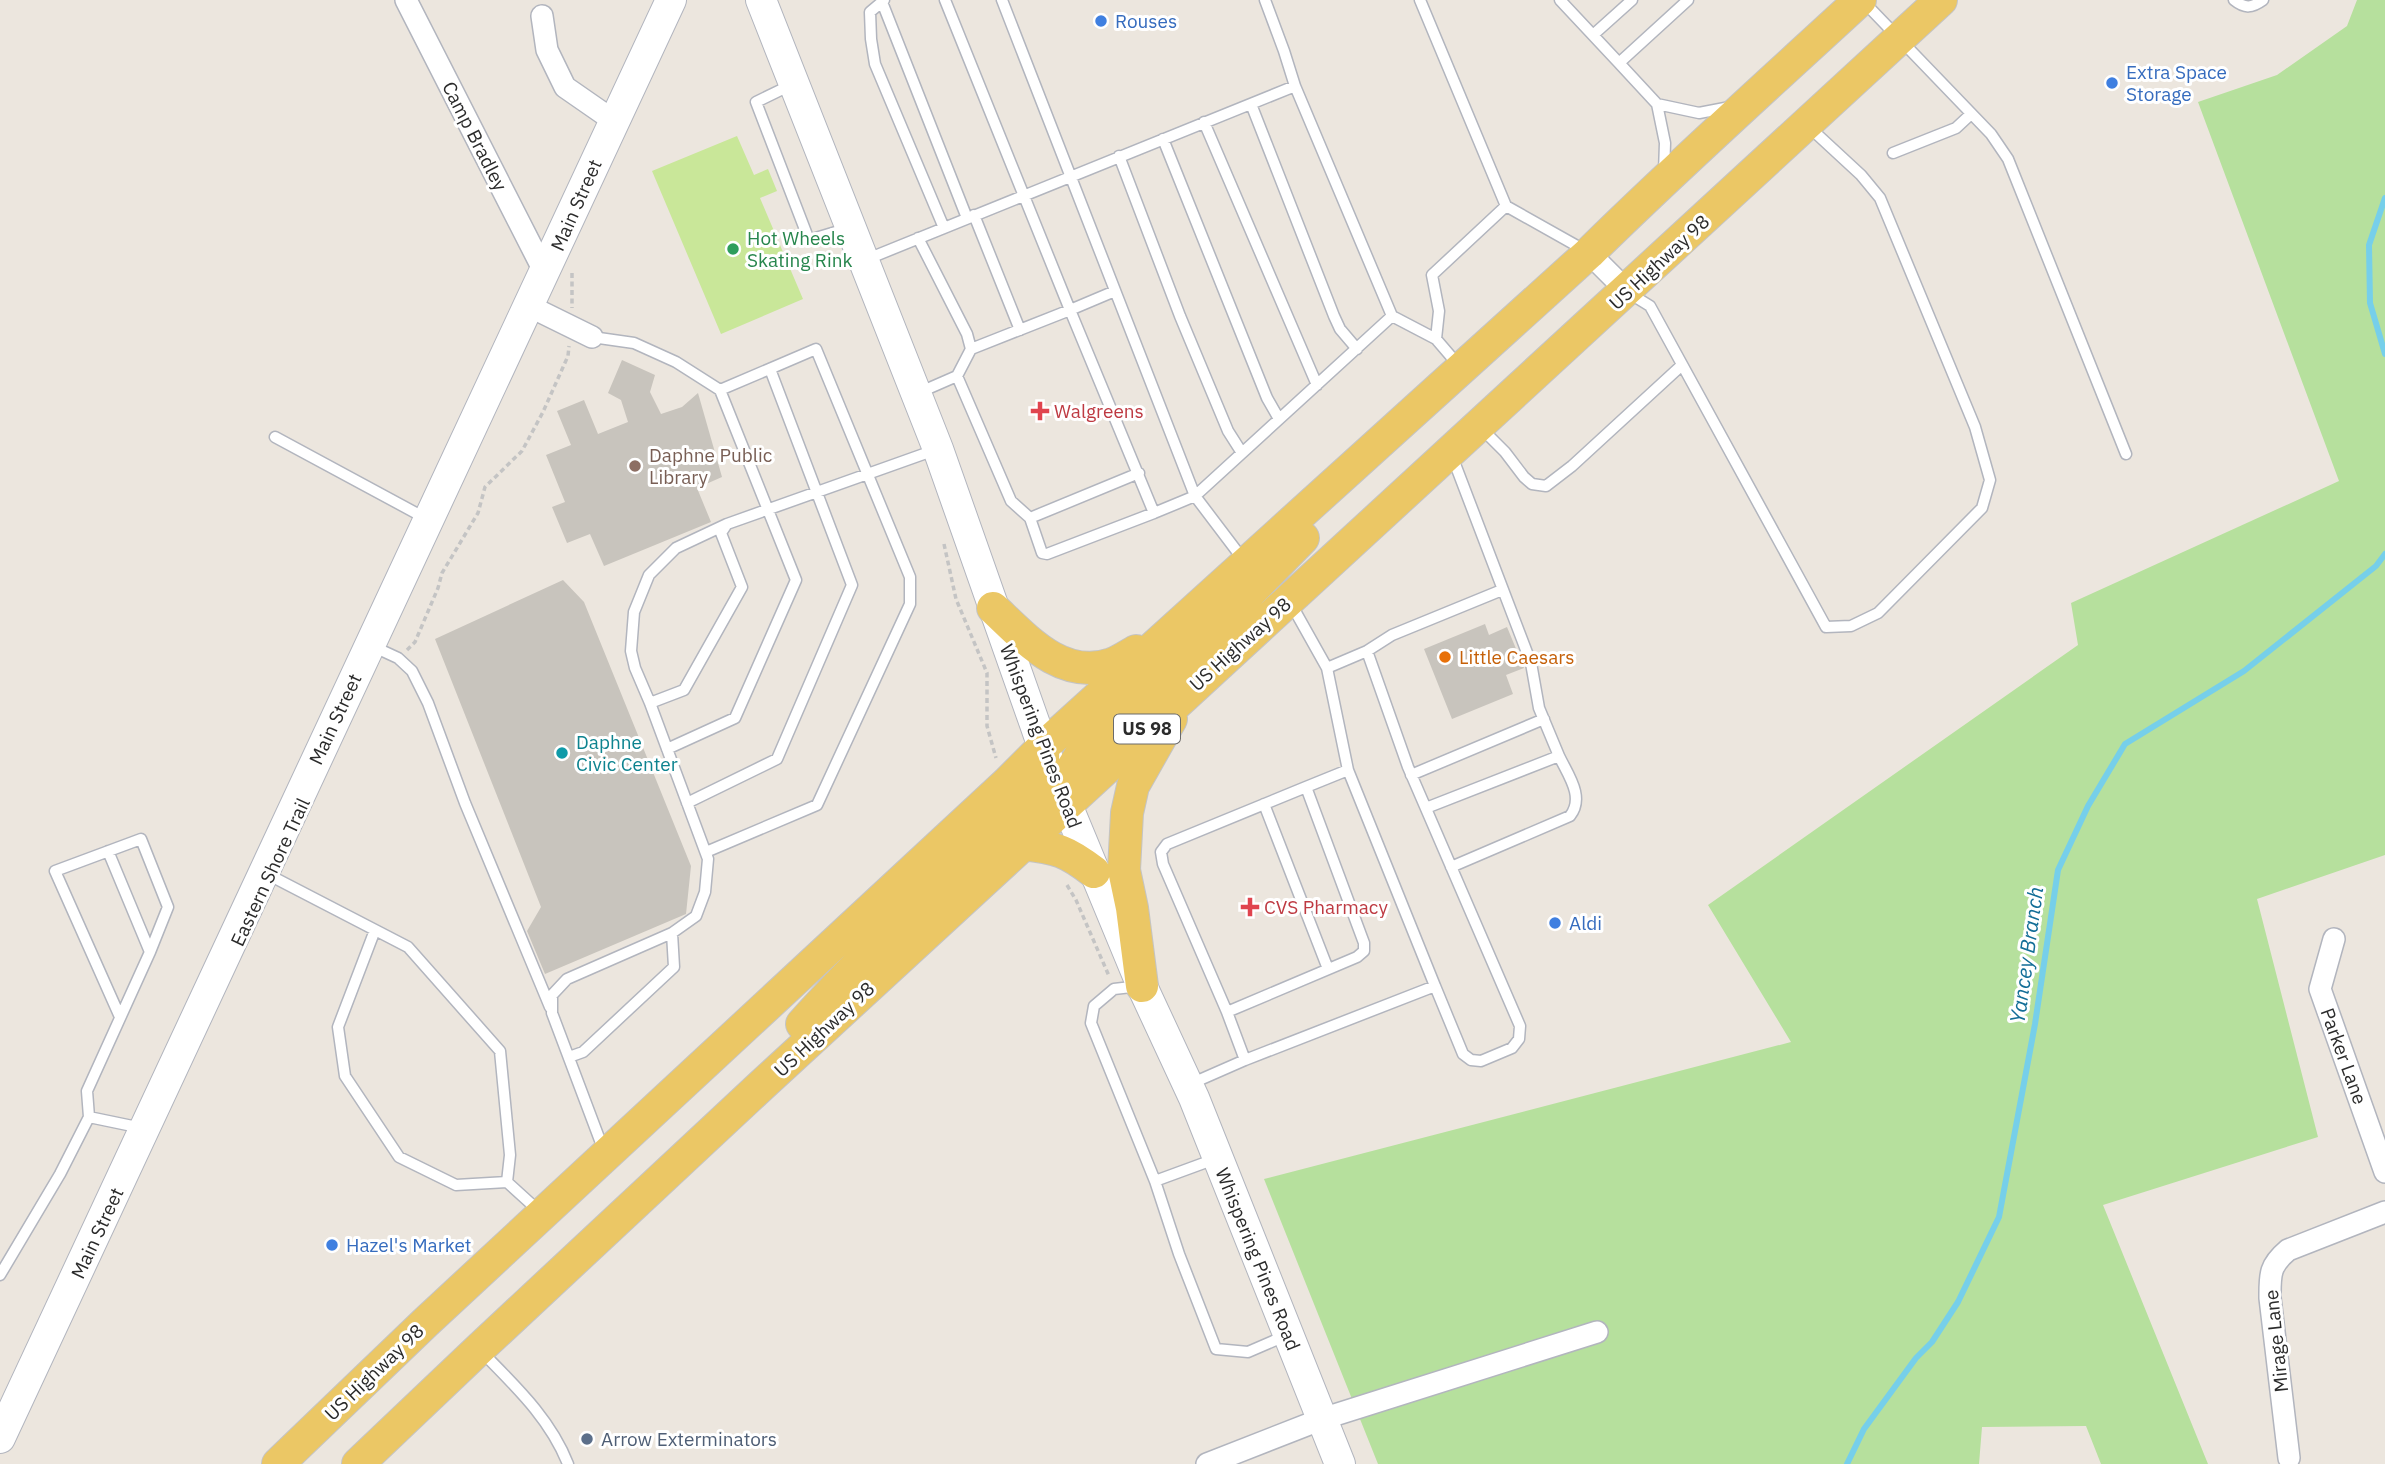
<svg xmlns="http://www.w3.org/2000/svg" width="2385" height="1464" font-family="'IBM Plex Sans',sans-serif">
	<style>
		.green { fill: #b6e09d }
		.pitch { fill: #c9e799 }
		.lines { fill: none; stroke-linecap: round; stroke-linejoin: round }
		.stream { stroke: #76cfea; stroke-width: 6 }
		.building { fill: #c8c4bd }
		.lane-casing { stroke: #b2b5be; stroke-width: 13 }
		.street-casing { stroke: #b2b5be; stroke-width: 24 }
		.secondary-casing { stroke: #b2b5be; stroke-width: 32 }
		.primary-casing { stroke: #c4c4c4; stroke-width: 34 }
		.path { stroke: #c4c4c4; stroke-width: 3.5; stroke-dasharray: 5 3.5; stroke-linecap: butt }
		.lane { stroke: #fff; stroke-width: 10 }
		.street { stroke: #fff; stroke-width: 21 }
		.secondary { stroke: #fff; stroke-width: 30 }
		.primary { stroke: #ebc765; stroke-width: 32 }
		.shop-dot { fill: #3f7fe0; stroke: #fff; stroke-width: 2.5 }
		.leisure-dot { fill: #2e9e5b; stroke: #fff; stroke-width: 2.5 }
		.health-dot { fill: #e0444e; stroke: #fff; stroke-width: 2.5 }
		.education-dot { fill: #8d6e63; stroke: #fff; stroke-width: 2.5 }
		.food-dot { fill: #e8710a; stroke: #fff; stroke-width: 2.5 }
		.culture-dot { fill: #0f9aa8; stroke: #fff; stroke-width: 2.5 }
		.service-dot { fill: #5c6f8a; stroke: #fff; stroke-width: 2.5 }
		.labels { text-anchor: middle; stroke-width: 6; stroke-linejoin: round; paint-order: stroke }
		.shield { fill: #fff; stroke: #6b6b6b; stroke-width: 2 }
		.shield-label { font-size: 18px; font-weight: bold; fill: #2b2b2b }
		.shop-label { font-size: 19px; fill: #366cbe; stroke: #fff; text-anchor: start }
		.street-label { font-size: 19px; fill: #2b2b2b; stroke: #fff }
		.leisure-label { font-size: 19px; fill: #27864d; stroke: #fff; text-anchor: start }
		.health-label { font-size: 19px; fill: #be3a42; stroke: #fff; text-anchor: start }
		.education-label { font-size: 19px; fill: #785e54; stroke: #fff; text-anchor: start }
		.food-label { font-size: 19px; fill: #c56008; stroke: #fff; text-anchor: start }
		.culture-label { font-size: 19px; fill: #0d838f; stroke: #fff; text-anchor: start }
		.service-label { font-size: 19px; fill: #4e5e75; stroke: #fff; text-anchor: start }
		.water-label { font-size: 21px; font-style: italic; fill: #136e97; stroke: #fff }
	</style>
	<rect width="100%" height="100%" fill="#ece6de"/>
	<path class="green" d="M 2357,0 L 2385,0 L 2385,855 L 2257,899 L 2318,1137 L 2103,1205 L 2208,1464 L 2101,1464 L 2086,1426 L 1982,1427 L 1979,1464 L 1378,1464 L 1264,1179 L 1791,1042 L 1708,905 L 2078,645 L 2071,603 L 2339,481 L 2198,102 L 2277,75 L 2347,26 Z"/>
	<path class="pitch" d="M 737,136 L 754,175 L 768,169 L 777,191 L 760,198 L 803,299 L 721,334 L 652,171 Z"/>
	<g class="lines">
		<path class="stream" d="M 2385,198 L 2369,245 L 2370,303 L 2385,354
			M 1847,1464 L 1864,1429 L 1916,1358 L 1932,1342 L 1958,1302 L 1999,1217 L 2035,1024 L 2058,870 L 2088,806 L 2125,744 L 2244,671 L 2376,566 L 2385,554"/>
	</g>
	<path class="building" d="M 622,360 L 655,375 L 650,392 L 661,414 L 682,407 L 698,393 L 722,477 L 697,488 L 711,522 L 604,566 L 590,534 L 567,543 L 552,507 L 565,502 L 546,455 L 571,445 L 557,411 L 584,400 L 598,434 L 628,422 L 621,400 L 608,393 Z
		M 563,580 L 584,602 L 691,866 L 686,914 L 545,974 L 527,931 L 541,907 L 435,639 Z
		M 1485,624 L 1489,635 L 1507,627 L 1524,668 L 1506,675 L 1513,694 L 1452,719 L 1424,649 Z"/>
	<g class="lines">
		<defs>
			<path id="lane" d="M 884,0 L 882,2 L 967,218
				M 945,0 L 1070,310 L 1115,291
				M 1002,0 L 1195,496 L 1392,316
				M 1265,0 L 1284,51 L 1295,86
				M 1420,0 L 1506,206 L 1586,251
				M 1560,0 L 1619,63
				M 1862,0 L 1991,134 L 2008,159 L 2126,454
				M 2234,0 C 2245,9 2252,8 2263,0
				M 882,2 L 870,12 L 871,39 L 875,64 L 944,228
				M 1593,35 L 1632,0
				M 791,85 L 756,102 L 809,240 L 849,228
				M 1251,104 L 1334,316 L 1340,329 L 1357,349
				M 1657,104 L 1699,113 L 1730,107
				M 1204,122 L 1317,385
				M 1163,139 L 1267,398 L 1279,419
				M 1893,153 L 1956,128 L 1971,114
				M 1119,156 L 1180,316 L 1228,431 L 1242,453
				M 1664,172 L 1665,143 L 1657,104 L 1619,63 L 1688,0
				M 974,215 L 1020,330
				M 918,238 L 967,334 L 971,349
				M 865,260 L 1295,86 L 1392,316 L 1436,339 L 1460,367
				M 1629,293 L 1650,306 L 1826,627 L 1851,626 L 1878,613 L 1982,508 L 1990,480 L 1975,427 L 1880,198 L 1861,175 L 1808,126
				M 592,337 L 634,343 L 676,362 L 720,390 L 796,580 L 735,718 L 667,749
				M 1436,339 L 1439,311 L 1432,275 L 1506,206
				M 957,376 L 1011,501 L 1030,518 L 1139,473
				M 918,393 L 957,376 L 971,349 L 1070,310 L 1154,513 L 1195,496 L 1245,562
				M 1481,428 L 1505,452 L 1524,477 L 1532,484 L 1546,486 L 1572,466 L 1682,365
				M 275,437 L 427,519
				M 1452,456 L 1531,663 L 1539,708 L 1559,756
				M 1030,518 L 1042,553 L 1047,554 L 1154,513
				M 372,646 L 398,658 L 412,671 L 428,703 L 465,803 L 550,1007
				M 1327,668 L 1367,651 L 1392,635 L 1502,590
				M 650,703 L 635,668 L 631,651 L 634,612 L 649,575 L 676,548 L 727,524 L 935,450
				M 1348,770 L 1435,986
				M 1411,775 L 1544,719
				M 687,803 L 777,759 L 852,585 L 770,369
				M 1264,804 L 1328,969
				M 1426,808 L 1559,756 C 1568,775 1585,797 1570,816 L 1451,867
				M 108,851 L 150,952
				M 706,852 L 817,805 L 910,604 L 910,577 L 816,349 L 720,390
				M 267,874 L 408,947 L 500,1051 L 510,1155 L 507,1182 L 540,1212
				M 375,930 L 338,1027 L 345,1076 L 399,1157 L 456,1185 L 507,1182
				M 1140,986 L 1114,989 L 1094,1006 L 1091,1023 L 1155,1181 L 1179,1254 L 1216,1349 L 1248,1352 L 1285,1336
				M 1227,1012 L 1163,864 L 1161,852 L 1167,844 L 1306,787
				M 569,1057 L 583,1052 L 674,967 L 672,933
				M 1245,1060 L 1435,986 L 1463,1054 L 1471,1060 L 1481,1061 L 1512,1048 L 1519,1039 L 1520,1026 L 1408,767 L 1367,651
				M 1188,1085 L 1245,1060 L 1227,1012 L 1357,957 L 1364,951 L 1364,943 L 1306,787 L 1348,770 L 1327,668 L 1290,602
				M 89,1117 L 87,1091 L 150,952 L 168,907 L 141,839 L 55,871 L 120,1017
				M 604,1151 L 552,1013 L 552,995 L 567,979 L 672,933 L 696,916 L 705,892 L 708,859 L 650,703 L 684,690 L 742,587 L 721,533 L 727,524
				M 1155,1181 L 1215,1159
				M 0,1275 L 60,1174 L 89,1117 L 142,1128
				M 481,1351 C 514,1385 550,1418 568,1464"/>
			<path id="street" d="M 406,0 L 545,273
				M 542,16 L 547,50 L 565,87 L 614,121
				M 1589,253 L 1627,291
				M 529,306 L 592,337
				M 2334,939 L 2320,989 L 2385,1172
				M 2289,1458 L 2270,1298 C 2270,1275 2269,1266 2288,1250 L 2385,1212
				M 1207,1464 L 1322,1419 L 1597,1332"/>
			<path id="secondary" d="M 761,0 L 938,449 L 1043,747 L 1142,986 L 1194,1098 L 1340,1464
				M 0,1438 L 671,0"/>
			<path id="primary" d="M 993,608 C 1026,639 1062,681 1112,664 C 1120,661 1129,655 1136,651
				M 1066,804 L 1070,772 L 1089,741 L 1206,637 L 1303,538
				M 1023,844 C 1057,848 1067,851 1094,872
				M 1142,986 L 1132,908 L 1124,870 L 1127,813 L 1133,786 L 1171,719
				M 802,1024 C 872,946 949,877 1026,807 C 1042,785 1044,774 1043,747
				M 278,1464 L 426,1322 L 1007,783 L 1043,747 L 1589,253 C 1677,166 1769,84 1860,0
				M 358,1464 L 479,1349 L 763,1084 L 1941,0"/>
		</defs>
		<use href="#lane" class="lane-casing"/>
		<use href="#street" class="street-casing"/>
		<use href="#secondary" class="secondary-casing"/>
		<use href="#primary" class="primary-casing"/>
		<path class="path" d="M 572,273 L 572,308
			M 944,544 L 956,599 L 987,673 L 987,726 L 996,758
			M 407,650 L 415,642 L 438,588 L 442,573 L 478,513 L 485,487 L 522,451 L 543,412 L 568,356 L 569,346
			M 1067,885 L 1076,900 L 1109,976"/>
		<use href="#lane" class="lane"/>
		<use href="#street" class="street"/>
		<use href="#secondary" class="secondary"/>
		<use href="#primary" class="primary"/>
	</g>
	<g class="shop-dot">
		<circle cx="1101" cy="21" r="7"/>
		<circle cx="2112" cy="83" r="7"/>
		<circle cx="1555" cy="923" r="7"/>
		<circle cx="332" cy="1245" r="7"/>
	</g>
	<circle class="leisure-dot" cx="733" cy="249" r="7"/>
	<g class="health-dot">
		<path d="M1036.5 400.5h7v7h7v7h-7v7h-7v-7h-7v-7h7z"/>
		<path d="M1246.5 896.5h7v7h7v7h-7v7h-7v-7h-7v-7h7z"/>
	</g>
	<circle class="education-dot" cx="635" cy="466" r="7"/>
	<circle class="food-dot" cx="1445" cy="657" r="7"/>
	<circle class="culture-dot" cx="562" cy="753" r="7"/>
	<circle class="service-dot" cx="587" cy="1439" r="7"/>
	<g class="labels">
		<rect class="shield" x="1114" y="714.5" width="66" height="29" rx="5"/>
		<g class="shield-label">
			<text x="1147" y="735">US 98</text>
		</g>
		<g class="shop-label">
			<text x="1115" y="28">Rouses</text>
			<text x="2126" y="79">Extra Space<tspan x="2126" dy="22">Storage</tspan></text>
			<text x="1569" y="930">Aldi</text>
			<text x="346" y="1252">Hazel's Market</text>
		</g>
		<g class="street-label">
			<text transform="translate(475 136) rotate(63)" y="7">Camp Bradley</text>
			<text transform="translate(576 205) rotate(-66)" y="7">Main Street</text>
			<text transform="translate(1659 262) rotate(-43)" y="7">US Highway 98</text>
			<text transform="translate(1240 644) rotate(-42)" y="7">US Highway 98</text>
			<text transform="translate(335 719) rotate(-65)" y="7">Main Street</text>
			<text transform="translate(1041 736) rotate(69)" y="7">Whispering Pines Road</text>
			<text transform="translate(270 872) rotate(-65)" y="7">Eastern Shore Trail</text>
			<text transform="translate(824 1029) rotate(-43)" y="7">US Highway 98</text>
			<text transform="translate(2344 1056) rotate(70)" y="7">Parker Lane</text>
			<text transform="translate(97 1233) rotate(-65)" y="7">Main Street</text>
			<text transform="translate(1258 1259) rotate(68)" y="7">Whispering Pines Road</text>
			<text transform="translate(2276 1341) rotate(-96)" y="7">Mirage Lane</text>
			<text transform="translate(374 1372) rotate(-44)" y="7">US Highway 98</text>
		</g>
		<g class="leisure-label">
			<text x="747" y="245">Hot Wheels<tspan x="747" dy="22">Skating Rink</tspan></text>
		</g>
		<g class="health-label">
			<text x="1054" y="418">Walgreens</text>
			<text x="1264" y="914">CVS Pharmacy</text>
		</g>
		<g class="education-label">
			<text x="649" y="462">Daphne Public<tspan x="649" dy="22">Library</tspan></text>
		</g>
		<g class="food-label">
			<text x="1459" y="664">Little Caesars</text>
		</g>
		<g class="culture-label">
			<text x="576" y="749">Daphne<tspan x="576" dy="22">Civic Center</tspan></text>
		</g>
		<g class="service-label">
			<text x="601" y="1446">Arrow Exterminators</text>
		</g>
		<g class="water-label">
			<text transform="translate(2027 955) rotate(-82)" y="7">Yancey Branch</text>
		</g>
	</g>
</svg>
